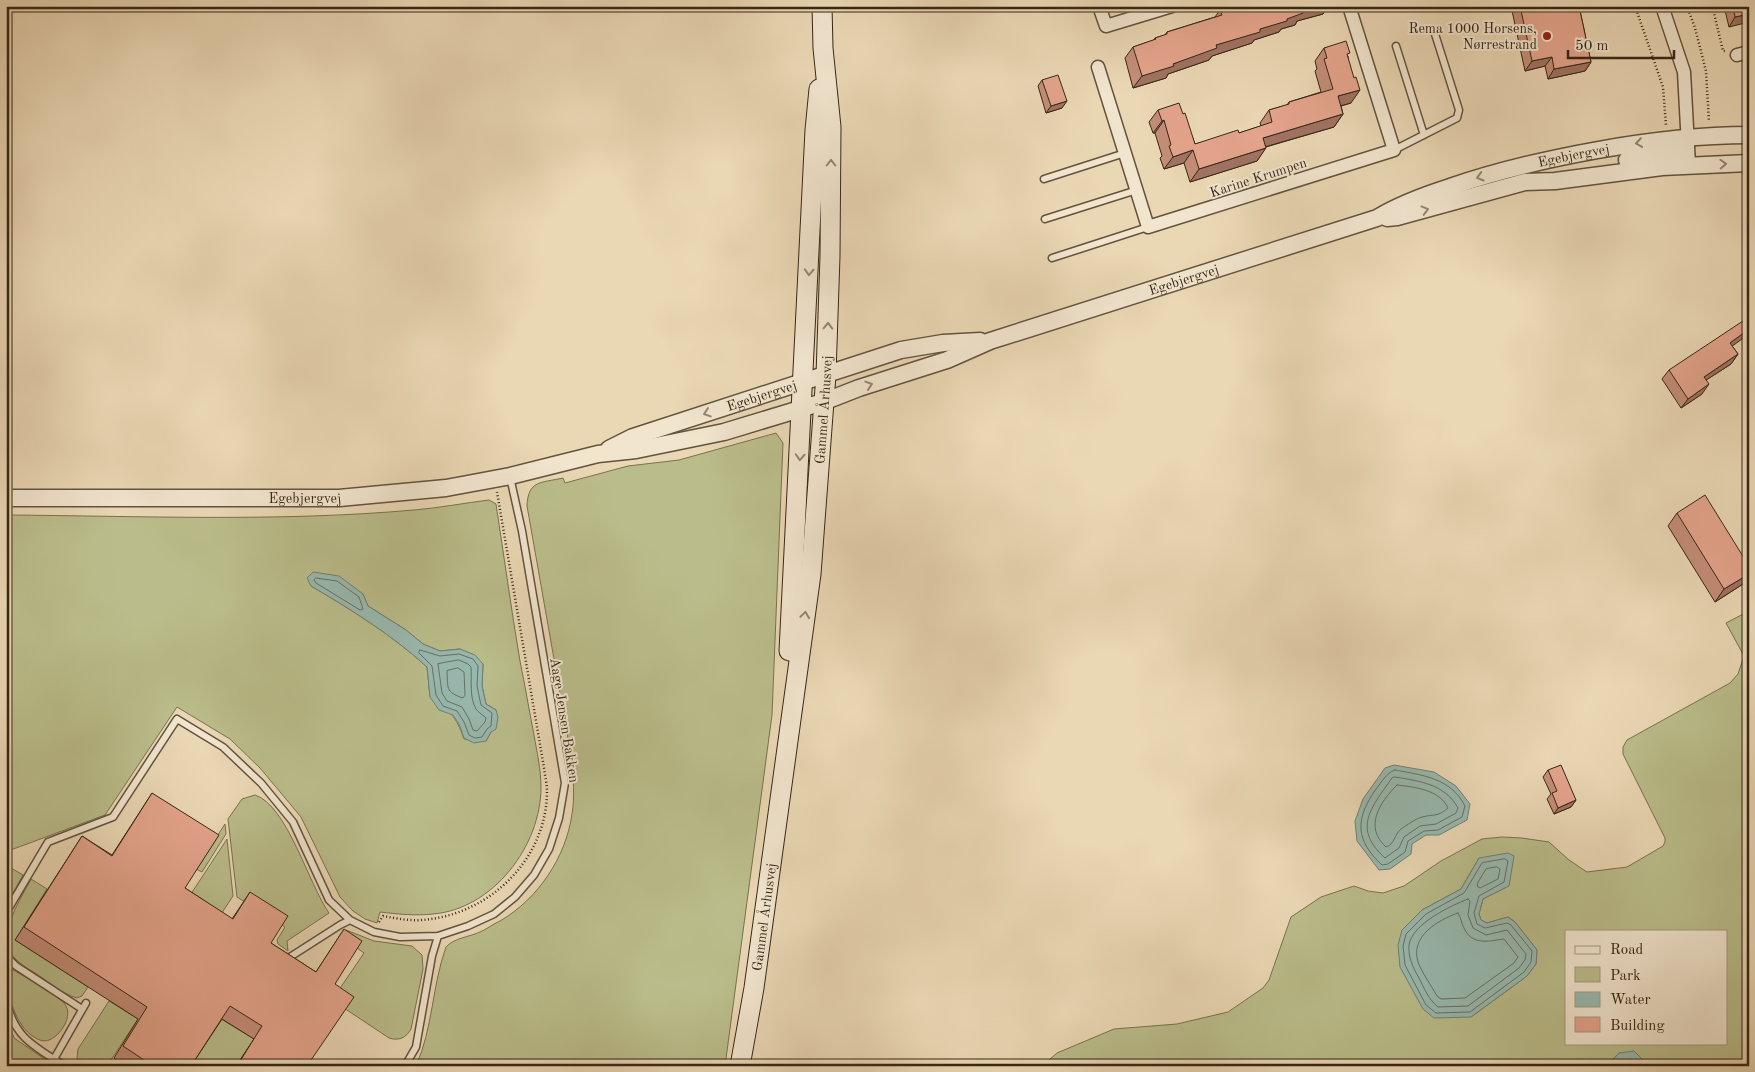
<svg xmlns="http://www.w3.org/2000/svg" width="1755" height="1072" font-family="'Old Standard TT',serif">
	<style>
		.green { fill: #babd8b; stroke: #787250; fill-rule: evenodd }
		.water { fill: #98b9af; stroke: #717f72 }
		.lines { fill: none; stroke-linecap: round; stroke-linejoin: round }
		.shore { stroke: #677062; stroke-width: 1 }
		.service-casing { stroke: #63533e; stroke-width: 9 }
		.minor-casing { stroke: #63533e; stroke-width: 15 }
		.tertiary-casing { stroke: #63533e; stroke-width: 19 }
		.secondary-casing { stroke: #362716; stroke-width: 21 }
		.path { stroke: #362716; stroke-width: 2.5; stroke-dasharray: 1 2.5; stroke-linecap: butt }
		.service { stroke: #f1e5ce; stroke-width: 6 }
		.minor { stroke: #f1e5ce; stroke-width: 12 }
		.tertiary { stroke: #f1e5ce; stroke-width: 16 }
		.secondary { stroke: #f1e5ce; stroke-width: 19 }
		.wall { fill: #c48d78; stroke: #362716 }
		.shaded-wall { fill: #a07362; stroke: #362716 }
		.building { fill: #e4a48c; stroke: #362716 }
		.oneway { stroke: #948672 }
		.poi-dot { fill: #8f2418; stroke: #f1e5ce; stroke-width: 2 }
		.labels { text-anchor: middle; stroke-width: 4; stroke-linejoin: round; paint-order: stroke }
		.poi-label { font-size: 14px; fill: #362716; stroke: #f1e5ce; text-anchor: end }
		.street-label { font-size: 14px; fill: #362716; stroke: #f1e5ce }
	</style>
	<rect width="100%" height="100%" fill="#ead7b4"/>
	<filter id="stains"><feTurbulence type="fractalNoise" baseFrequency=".004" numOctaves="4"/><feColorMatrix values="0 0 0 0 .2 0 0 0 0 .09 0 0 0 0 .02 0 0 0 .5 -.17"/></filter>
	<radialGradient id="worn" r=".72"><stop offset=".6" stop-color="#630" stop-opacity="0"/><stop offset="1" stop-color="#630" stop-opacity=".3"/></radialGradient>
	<path class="green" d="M 776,433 L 783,443 L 772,715 L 725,1066 L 416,1066 C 433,1028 432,986 446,947 C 454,938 469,937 480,932 C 487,929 493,924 500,921 C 538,899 566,857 572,814 C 575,797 573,778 572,761 L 527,506 C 528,480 541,483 563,478 L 565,483 L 628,466 L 679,460 Z
		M 489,500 L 496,504 C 504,556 511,608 520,661 C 525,685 529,710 534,735 C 537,752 541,770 541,787 C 541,846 493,909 433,914 C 415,916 397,914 380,912 L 377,923 L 365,919 L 353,911 L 340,897 L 301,817 L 260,768 L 230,739 L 177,707 L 105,815 L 8,851 L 6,850 L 6,515 C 142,516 279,522 414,510 C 439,508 464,503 489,500 ZM 311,586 L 363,594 L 368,606 L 406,630 L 423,644 L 440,651 L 460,649 L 483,664 L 482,686 L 486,704 L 496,710 L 491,732 L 486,741 L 464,739 C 456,715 449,711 430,697 L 427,667 C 392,635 352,610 311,586 Z
		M 1749,611 L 1749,1066 L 1644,1066 L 1644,1061 L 1619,1053 L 1607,1066 L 1042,1066 L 1057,1053 L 1114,1029 L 1177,1024 L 1228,1012 L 1263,988 L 1269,980 L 1291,917 L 1321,897 L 1354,886 L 1368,891 L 1383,893 L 1404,886 L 1441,861 L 1482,839 L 1502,837 L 1522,838 L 1549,842 L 1569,860 L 1587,872 L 1627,867 L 1663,846 L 1665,842 L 1665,838 L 1623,754 L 1623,747 L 1627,740 L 1730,683 L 1738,674 L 1744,656 L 1726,623 ZM 1479,858 L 1508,886 L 1483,899 L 1479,914 L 1481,920 L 1487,923 L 1508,917 L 1515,922 L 1537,950 L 1536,964 L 1527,976 L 1471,1017 L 1422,910 L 1461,889 ZM 1566,931 L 1726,931 L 1726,1043 L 1566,1043 Z
		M 255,795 C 287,805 309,885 329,913 L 287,941 L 288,951 L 278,944 L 277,940 L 285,927 L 237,897 L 228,819 L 242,799 Z
		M 225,824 L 226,834 L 202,872 L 196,869 Z
		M 227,839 L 233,896 L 214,925 L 183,906 Z
		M 6,865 L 23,875 L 6,906 Z
		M 31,879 L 47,889 L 15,940 L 88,987 L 82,996 L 77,998 C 62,994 51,983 38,975 C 29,969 17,963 11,953 C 0,929 20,900 31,879 Z
		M 346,930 L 374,941 L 412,946 L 422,955 L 423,969 L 411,1029 C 406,1038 399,1041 389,1038 L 332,1000 L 364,953 L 340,936 Z
		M 6,966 C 18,973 61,996 66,1006 C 73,1018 58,1040 45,1041 C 40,1041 35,1038 31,1035 C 12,1020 7,989 6,966 Z
		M 109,1001 L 138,1019 L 107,1066 L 80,1066 L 77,1058 L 78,1049 Z
		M 6,1015 L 14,1038 L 55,1066 L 6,1066 Z
		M 221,1019 L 254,1039 L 236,1066 L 190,1066 Z"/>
	<path class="water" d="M 313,572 L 339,576 L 363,594 L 368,606 L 406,630 L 423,644 L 440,651 L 460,649 L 475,655 L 483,664 L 482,686 L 486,704 L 496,710 L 498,717 L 496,729 L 491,732 L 486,741 L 474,743 L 464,738 L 459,724 L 453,715 L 439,710 L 430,697 L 427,667 C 392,635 352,610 311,586 L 307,578 Z
		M 1394,765 L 1434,772 L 1456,786 L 1470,804 L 1467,820 L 1439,835 L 1426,835 L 1412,844 L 1411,854 L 1390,869 L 1379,870 L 1357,841 L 1355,821 L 1363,799 L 1385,768 Z
		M 1508,853 L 1514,856 L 1509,886 L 1483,899 L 1479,914 L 1481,920 L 1487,923 L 1508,917 L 1515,922 L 1537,950 L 1536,964 L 1527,976 L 1471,1017 L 1434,1018 L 1423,1009 L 1400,967 L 1398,945 L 1402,930 L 1422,910 L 1461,889 L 1479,858 Z
		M 1634,1051 L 1644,1061 L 1644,1066 L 1607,1066 L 1619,1053 Z"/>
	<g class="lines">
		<path class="shore" d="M 316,578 L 337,581 L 359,597 L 363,609 L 360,610 L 316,583 L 314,580 Z
			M 420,650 L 440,656 L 459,654 L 473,659 L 478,666 L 477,686 L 481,705 L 492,713 L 491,726 L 487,729 L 482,737 L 475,738 L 469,735 L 464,722 L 457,711 L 443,706 L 436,695 L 432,666 L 419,653 Z
			M 459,660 L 468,664 L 471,667 C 472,680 469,697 476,709 C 479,713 483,715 486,718 L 485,722 L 477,731 L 473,730 L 469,719 L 462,707 L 447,701 L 442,693 L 438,664 Z
			M 458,668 L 464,672 L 465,695 L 463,698 C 445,692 448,688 447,671 Z
			M 1395,770 C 1422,775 1451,778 1465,806 L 1462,817 L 1438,830 L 1424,831 L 1408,841 L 1405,852 L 1388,864 L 1382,865 C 1355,840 1355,819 1376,789 C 1382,782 1386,773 1395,770 Z
			M 1395,777 C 1419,781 1445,784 1458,808 L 1456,813 L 1436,824 L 1420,826 L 1404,837 L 1399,848 L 1385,858 C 1352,828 1371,808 1392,778 Z
			M 1397,785 C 1415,787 1440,790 1448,808 C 1438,817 1434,814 1422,817 C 1415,819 1407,825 1401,829 C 1394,835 1395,844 1386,847 C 1364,827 1379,803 1397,785 Z
			M 1505,859 L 1508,861 L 1504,882 L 1479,896 L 1474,913 L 1477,924 L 1485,928 L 1507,923 L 1511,925 L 1532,951 L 1531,962 L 1524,972 L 1470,1012 L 1436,1013 L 1426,1005 L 1405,965 L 1403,946 L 1406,934 L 1426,914 L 1464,893 L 1482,863 Z
			M 1497,867 L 1500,869 L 1498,879 L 1480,888 L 1478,887 L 1477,884 L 1486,869 Z
			M 1468,899 L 1470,901 L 1468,915 L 1473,928 L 1486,935 L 1507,930 L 1526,954 L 1525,960 L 1519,968 L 1468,1006 L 1438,1007 C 1429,1000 1424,988 1419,978 C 1413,968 1408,957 1409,945 C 1412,924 1450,906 1468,899 Z
			M 1458,913 C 1461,917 1461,923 1464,928 C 1472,946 1489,941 1504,939 L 1518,957 L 1514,963 L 1465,998 L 1441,999 L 1437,996 C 1431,985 1422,973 1418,962 C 1410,936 1438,920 1458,913 Z"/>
		<defs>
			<path id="service" d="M 1396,46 L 1424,135
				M 1394,150 L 1457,118 L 1459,110 L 1435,34
				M 1044,179 L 1125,153
				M 1045,219 L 1137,190
				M 1052,258 L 1148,227
				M 6,913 L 48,842 L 113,817 L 177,719 L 223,747 L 261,783 L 293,822 L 329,900 L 350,920 L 374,932 L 400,937 L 438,936 L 468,926 L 494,914 L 515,897 L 534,875 L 549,849 L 559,818 L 565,783 L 522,531 L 510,477
				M 6,956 L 16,966 L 82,1009
				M 285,958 L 290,957 L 340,925 L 350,920
				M 6,999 C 13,1037 35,1047 65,1066
				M 54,1059 L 86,1003
				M 405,1066 L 416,1047 L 432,956 L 438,936"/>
			<path id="minor" d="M 1099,6 L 1106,26 L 1172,6
				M 1662,6 L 1684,72 L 1689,165
				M 1737,55 L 1749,52
				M 1098,67 L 1148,227 L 1394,150 L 1349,6"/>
			<g id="tertiary">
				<path d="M 1627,160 L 1675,154 L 1685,146 L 1687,137"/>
				<path d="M 1387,218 L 1397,217 L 1525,182 L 1555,181 L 1662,167 L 1749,163"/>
				<path id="s1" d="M 609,449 L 633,437 L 901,350 L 943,343 L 980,341"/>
				<path id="s2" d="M 6,498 L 339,498 L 446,488 L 510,476 L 598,454 L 636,450 L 724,432 L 823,402 L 859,388 L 947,360 L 990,341 L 1377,218 C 1400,204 1425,195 1450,187 C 1499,170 1548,159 1598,150 C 1648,141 1698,135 1749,135"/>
			</g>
			<g id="secondary">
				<path d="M 789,651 L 815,130 L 819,89"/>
				<path id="s3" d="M 740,1066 L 754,988 L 811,574 L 826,375 L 830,256 L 831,127 L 823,48 L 822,6"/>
			</g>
		</defs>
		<use href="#service" class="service-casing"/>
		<use href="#minor" class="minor-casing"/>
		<use href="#tertiary" class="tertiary-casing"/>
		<use href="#secondary" class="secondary-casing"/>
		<path class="path" d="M 1635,6 L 1663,87 L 1666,125
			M 1687,6 L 1695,28 L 1706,71 L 1709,122
			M 1709,6 L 1713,9 L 1723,51 L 1726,51
			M 379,922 L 383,916 C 395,918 408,921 421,920 C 488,916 547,860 547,791 C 547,784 545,776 544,768 L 497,492"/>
		<use href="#service" class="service"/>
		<use href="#minor" class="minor"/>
		<use href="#tertiary" class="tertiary"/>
		<use href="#secondary" class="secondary"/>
	</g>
	<path class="wall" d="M 1231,6 L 1328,6 L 1323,14 L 1297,21 L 1295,25 L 1281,29 L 1279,32 L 1254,40 L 1252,43 L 1212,56 L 1209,60 L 1168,74 L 1166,78 L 1133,88 L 1125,58 L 1133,47 L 1154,40 L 1155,38 L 1165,35 L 1167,32 L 1215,17 L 1220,10 Z
		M 1511,6 L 1579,6 L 1591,62 L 1585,71 L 1548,79 L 1545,66 L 1525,71 Z
		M 1724,6 L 1749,6 L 1729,27 Z
		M 1324,48 L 1348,56 L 1351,103 L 1341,106 L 1343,114 L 1334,127 L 1266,147 L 1257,161 L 1190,182 L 1184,163 L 1164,169 L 1160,158 L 1162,156 L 1155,133 L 1153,133 L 1149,122 L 1158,110 L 1183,114 L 1195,144 L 1239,133 L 1261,126 L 1260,123 L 1269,110 L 1287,105 L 1289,102 L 1321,92 L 1315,71 L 1317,69 L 1315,61 Z
		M 1042,80 L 1062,108 L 1046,113 L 1038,86 Z
		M 1732,346 L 1738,354 L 1731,364 L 1706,380 L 1702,394 L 1681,408 L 1662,379 L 1669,370 Z
		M 1677,513 L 1749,566 L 1749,576 L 1743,584 L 1715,602 L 1668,526 Z
		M 1548,770 L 1576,800 L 1571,807 L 1554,814 L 1547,799 L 1551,794 L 1543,777 Z
		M 152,793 L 185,888 L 232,919 L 250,892 L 271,943 L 316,972 L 344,929 L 335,984 L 307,1066 L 236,1066 L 254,1039 L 222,1019 L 191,1066 L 125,1066 L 114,1058 L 138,1019 L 15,940 L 82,836 L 112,855 Z"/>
	<path class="shaded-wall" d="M 1317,6 L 1328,6 L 1323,14 L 1297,21 L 1295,25 L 1281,29 L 1279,32 L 1254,40 L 1252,43 L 1212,56 L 1209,60 L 1168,74 L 1166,78 L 1133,88 L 1142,76 L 1173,64 L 1216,45 L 1287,19 L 1302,11 Z
		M 1749,14 L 1749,22 L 1729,27 L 1735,17 Z
		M 1552,57 L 1545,66 L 1525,71 L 1532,61 Z
		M 1591,62 L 1585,71 L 1548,79 L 1554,69 Z
		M 1360,90 L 1351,103 L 1329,109 L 1338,96 Z
		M 1067,101 L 1062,108 L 1046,113 L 1051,106 Z
		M 1343,114 L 1334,127 L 1254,150 L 1263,138 Z
		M 1164,120 L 1155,133 L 1153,133 L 1162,121 Z
		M 1266,148 L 1257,161 L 1190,182 L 1199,169 Z
		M 1193,150 L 1184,163 L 1164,169 L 1173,157 Z
		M 1749,329 L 1749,334 L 1724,352 L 1730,343 Z
		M 1738,354 L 1731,364 L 1697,386 L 1704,377 Z
		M 1709,384 L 1702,394 L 1681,408 L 1688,399 Z
		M 1749,574 L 1749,576 L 1743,584 L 1715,602 L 1724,589 Z
		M 1576,800 L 1571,807 L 1554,814 L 1558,808 Z"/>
	<path class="building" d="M 1231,6 L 1317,6 L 1302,11 L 1303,13 L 1287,19 L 1287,21 L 1260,29 L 1260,32 L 1216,45 L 1217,48 L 1173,64 L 1174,66 L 1142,76 L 1133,47 L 1156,39 L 1155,38 L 1167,34 L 1167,32 L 1222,15 L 1220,10 Z
		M 1520,6 L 1579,6 L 1591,62 L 1554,69 L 1552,57 L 1532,61 Z
		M 1733,6 L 1749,6 L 1749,14 L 1735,17 Z
		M 1346,41 L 1350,53 L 1347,54 L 1354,78 L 1356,77 L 1360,90 L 1338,96 L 1343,114 L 1263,138 L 1266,148 L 1199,169 L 1193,150 L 1173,157 L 1169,146 L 1171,145 L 1164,120 L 1162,121 L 1158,110 L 1179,103 L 1183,114 L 1185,113 L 1195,144 L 1238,130 L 1239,133 L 1272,122 L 1269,110 L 1289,104 L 1289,102 L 1333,89 L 1324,59 L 1327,58 L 1324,48 Z
		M 1058,75 L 1067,101 L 1051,106 L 1042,80 Z
		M 1749,317 L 1749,329 L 1730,343 L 1738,354 L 1704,377 L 1709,384 L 1688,399 L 1669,370 Z
		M 1705,495 L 1749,566 L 1749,574 L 1724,589 L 1677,513 Z
		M 1561,765 L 1576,800 L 1558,808 L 1552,793 L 1557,791 L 1548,770 Z
		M 152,793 L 219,835 L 185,888 L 233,919 L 250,892 L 288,916 L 271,943 L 316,972 L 344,929 L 362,941 L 335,984 L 354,997 L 307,1066 L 237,1066 L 262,1026 L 230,1006 L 191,1066 L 153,1066 L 123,1046 L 147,1007 L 24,927 L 82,836 L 112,856 Z"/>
	<defs><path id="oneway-chevron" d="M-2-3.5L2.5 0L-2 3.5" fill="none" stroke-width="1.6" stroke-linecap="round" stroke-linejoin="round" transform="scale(1.25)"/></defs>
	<g class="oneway">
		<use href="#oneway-chevron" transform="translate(1639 143) rotate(172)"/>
		<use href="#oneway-chevron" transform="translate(831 163) rotate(-90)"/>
		<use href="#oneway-chevron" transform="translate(1723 164) rotate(-2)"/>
		<use href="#oneway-chevron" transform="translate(1480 177) rotate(164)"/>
		<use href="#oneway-chevron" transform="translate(1425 210) rotate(-15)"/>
		<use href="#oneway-chevron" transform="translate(809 272) rotate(93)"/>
		<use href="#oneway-chevron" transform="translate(828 326) rotate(-88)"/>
		<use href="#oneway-chevron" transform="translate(869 385) rotate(-18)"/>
		<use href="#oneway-chevron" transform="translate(707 413) rotate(162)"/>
		<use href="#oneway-chevron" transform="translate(800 457) rotate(93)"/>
		<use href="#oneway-chevron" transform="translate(805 615) rotate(-82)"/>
	</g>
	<circle class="poi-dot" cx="1547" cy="36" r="5"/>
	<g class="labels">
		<g class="poi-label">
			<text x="1537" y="33">Rema 1000 Horsens,<tspan x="1537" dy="16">Nørrestrand</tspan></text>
		</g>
		<g class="street-label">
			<text dy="5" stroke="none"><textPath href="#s2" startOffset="1619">Egebjergvej</textPath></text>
			<text transform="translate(1258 177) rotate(-18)" y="5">Karine Krumpen</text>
			<text dy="5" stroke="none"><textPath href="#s2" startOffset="1209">Egebjergvej</textPath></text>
			<text dy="5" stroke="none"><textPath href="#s1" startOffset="162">Egebjergvej</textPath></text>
			<text dy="5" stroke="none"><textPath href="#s3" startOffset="662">Gammel Århusvej</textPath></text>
			<text dy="5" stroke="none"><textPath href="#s2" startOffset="299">Egebjergvej</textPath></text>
			<text transform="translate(565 720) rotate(81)" y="5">Aage Jensen Bakken</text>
			<text dy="5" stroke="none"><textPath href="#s3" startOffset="151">Gammel Århusvej</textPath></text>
		</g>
	</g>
	<rect width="1755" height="1072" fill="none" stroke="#ead7b4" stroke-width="25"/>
	<rect x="8" y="8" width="1740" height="1057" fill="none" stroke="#362716" stroke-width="2.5"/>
	<rect x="12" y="12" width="1730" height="1047" fill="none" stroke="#362716"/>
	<rect x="1565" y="930" width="162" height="115" fill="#f1e5ce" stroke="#a69984"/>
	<rect x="1575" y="946" width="25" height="8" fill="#f1e5ce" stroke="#a69984"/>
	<text x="1610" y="954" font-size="15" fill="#362716">Road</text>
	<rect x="1575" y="967" width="25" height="15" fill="#babd8b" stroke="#a69984"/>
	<text x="1610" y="980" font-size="15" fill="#362716">Park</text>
	<rect x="1575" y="992" width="25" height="15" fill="#98b9af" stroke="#a69984"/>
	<text x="1610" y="1004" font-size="15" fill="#362716">Water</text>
	<rect x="1575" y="1017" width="25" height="15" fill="#e4a48c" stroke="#a69984"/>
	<text x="1610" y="1030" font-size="15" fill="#362716">Building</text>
	<path d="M1568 50v8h106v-8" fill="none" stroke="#362716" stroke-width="2.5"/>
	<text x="1575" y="50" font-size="15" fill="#362716" stroke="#f1e5ce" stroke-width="4" paint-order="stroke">50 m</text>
	<rect width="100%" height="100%" filter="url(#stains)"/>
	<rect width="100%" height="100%" fill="url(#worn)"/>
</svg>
